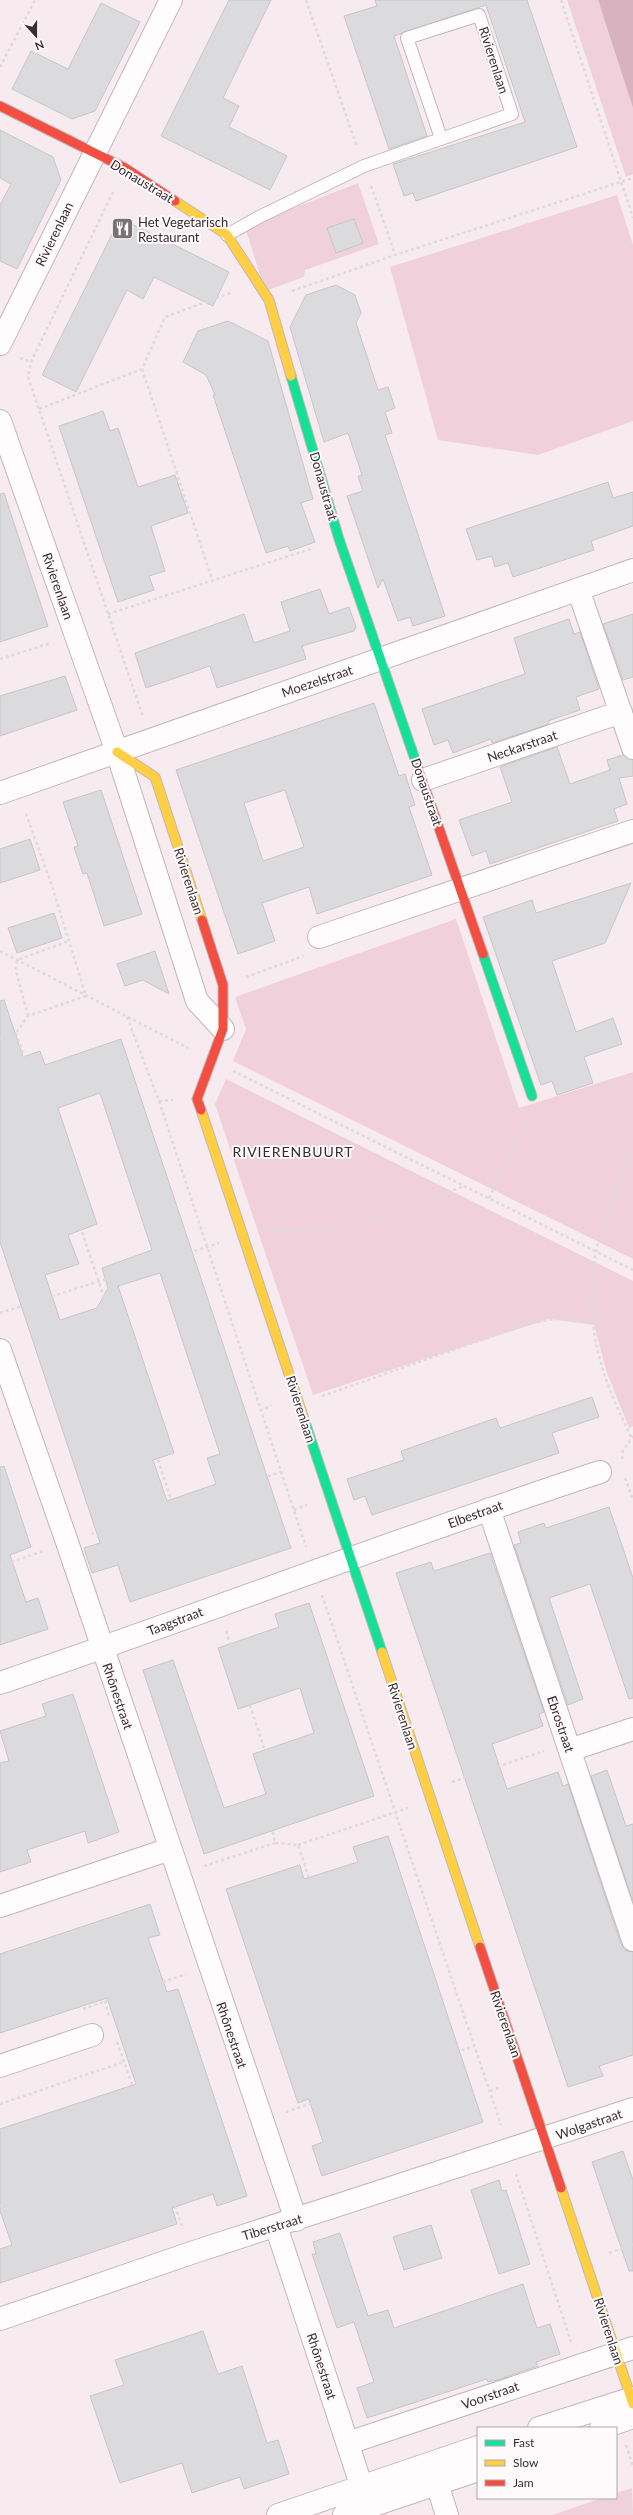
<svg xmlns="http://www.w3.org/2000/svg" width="633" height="2515" font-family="Lato,sans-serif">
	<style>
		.green { fill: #f0d1db }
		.water { fill: #d8b2bf }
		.building { fill: #dbdadc; stroke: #c7c6c8; fill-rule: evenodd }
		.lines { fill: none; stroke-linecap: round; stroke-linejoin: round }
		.lane-casing { stroke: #c1b7ba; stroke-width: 14 }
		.street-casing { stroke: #c1b7ba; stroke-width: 24 }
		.fast-casing { stroke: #c1b7ba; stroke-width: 11 }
		.slow-casing { stroke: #c1b7ba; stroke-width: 11 }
		.jam-casing { stroke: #c1b7ba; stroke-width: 11 }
		.path { stroke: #dedadb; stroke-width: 2.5; stroke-dasharray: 3 3; stroke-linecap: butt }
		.lane { stroke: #fefcfd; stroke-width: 12 }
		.street { stroke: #fefcfd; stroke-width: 22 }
		.fast { stroke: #16e098; stroke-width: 9 }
		.slow { stroke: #ffcf43; stroke-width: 9 }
		.jam { stroke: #f24e42; stroke-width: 9 }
		.labels { text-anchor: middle; stroke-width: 4; stroke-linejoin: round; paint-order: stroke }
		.street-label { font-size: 13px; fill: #372e31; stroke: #fef9fa }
		.poi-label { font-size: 13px; fill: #372e31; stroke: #fef9fa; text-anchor: start }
		.neighbourhood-label { font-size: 14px; letter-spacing: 1px; fill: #372e31; stroke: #fef9fa }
	</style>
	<rect width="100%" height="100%" fill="#f8ebef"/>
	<path class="green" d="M 567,0 L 598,0 L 633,108 L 633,174 L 626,177 Z
		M 358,183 L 379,244 L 305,270 L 304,277 L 265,291 L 245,227 Z
		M 617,195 L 633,245 L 633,421 L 538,455 L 438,440 L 390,267 Z
		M 456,919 L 519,1108 L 633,1072 L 633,1259 L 233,1061 L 246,1029 L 235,997 Z
		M 226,1079 L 633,1281 L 633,1426 L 629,1428 L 607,1373 L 594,1325 L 549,1319 L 313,1395 L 215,1104 Z
		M 632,2488 L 633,2515 L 552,2515 L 602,2498 L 616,2498 L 616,2493 Z"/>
	<path class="water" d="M 598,0 L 633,0 L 633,108 Z"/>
	<path class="building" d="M 229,0 L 271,0 L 223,98 L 239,106 L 229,127 L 287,156 L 270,190 L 161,136 Z
		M 375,0 L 527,0 L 577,147 L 416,201 L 413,193 L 404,196 L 393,164 L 525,122 L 486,5 L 394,36 L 427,136 L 389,149 L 344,16 L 377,6 Z
		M 101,3 L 140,22 L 95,111 L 72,119 L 12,89 L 31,51 L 68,69 Z
		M 0,130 L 53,157 L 61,180 L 17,269 L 0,261 L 0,205 L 11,184 L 0,178 Z
		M 120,218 L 229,272 L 213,306 L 154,277 L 143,299 L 127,290 L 76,392 L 42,375 Z
		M 354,219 L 363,243 L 336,253 L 327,228 Z
		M 336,285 L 355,295 L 361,313 L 356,323 L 378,390 L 388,387 L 395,408 L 385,412 L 392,433 L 385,435 L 445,616 L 413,626 L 410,617 L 398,621 L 383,579 L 378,588 L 347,496 L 363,491 L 358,476 L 362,475 L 348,433 L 324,442 L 290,327 L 306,295 Z
		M 228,321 L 268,341 L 313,499 L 301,503 L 315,542 L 290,551 L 288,546 L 266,553 L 213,395 L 215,395 L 206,375 L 183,362 L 198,331 Z
		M 103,411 L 110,431 L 118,428 L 138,487 L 175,475 L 188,513 L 151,526 L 165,571 L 149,576 L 154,590 L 118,602 L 59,426 Z
		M 608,482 L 613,498 L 633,492 L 633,526 L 591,541 L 594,550 L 513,577 L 508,563 L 495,567 L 492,556 L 477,560 L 466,529 Z
		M 4,493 L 48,626 L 0,642 L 0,494 Z
		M 320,589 L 329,614 L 349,607 L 356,627 L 354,631 L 302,646 L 306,659 L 217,688 L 210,666 L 146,688 L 135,653 L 244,614 L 254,643 L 290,631 L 281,602 Z
		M 633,614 L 633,677 L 623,680 L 603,624 Z
		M 569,619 L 574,634 L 580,632 L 599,689 L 576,697 L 580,710 L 548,721 L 549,724 L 492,743 L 491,739 L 453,753 L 448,740 L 434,745 L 422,709 L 525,674 L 514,638 Z
		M 65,676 L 77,710 L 0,736 L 0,696 Z
		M 374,703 L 399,776 L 405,774 L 415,805 L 409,807 L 432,875 L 317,914 L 309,887 L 262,903 L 275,941 L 238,954 L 176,770 ZM 285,790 L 304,847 L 263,861 L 244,803 Z
		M 557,747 L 570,784 L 610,770 L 607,760 L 623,755 L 633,760 L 633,776 L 619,778 L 627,804 L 614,809 L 618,821 L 490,864 L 486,851 L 472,856 L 459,820 L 512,802 L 500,767 Z
		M 101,790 L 142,914 L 104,926 L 87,873 L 83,874 L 74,847 L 78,846 L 63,802 Z
		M 30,839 L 40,870 L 0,883 L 0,849 Z
		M 631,883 L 605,943 L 552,961 L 576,1032 L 613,1018 L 622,1044 L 584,1057 L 593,1083 L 557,1095 L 552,1081 L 541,1085 L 483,917 L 532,900 L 536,913 Z
		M 54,913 L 62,938 L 17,953 L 8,928 Z
		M 155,951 L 169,994 L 143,980 L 125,986 L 117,964 Z
		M 4,1000 L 23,1057 L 40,1051 L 45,1065 L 121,1039 L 291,1548 L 130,1602 L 118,1565 L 92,1573 L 84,1548 L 100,1543 L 0,1242 L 0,1001 ZM 100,1093 L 152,1250 L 102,1268 L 108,1288 L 97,1308 L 60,1320 L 45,1275 L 79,1264 L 68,1235 L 97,1224 L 58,1108 ZM 160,1273 L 220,1454 L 207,1458 L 216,1484 L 167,1501 L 153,1460 L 174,1453 L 118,1286 Z
		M 592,1397 L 599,1417 L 552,1433 L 559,1453 L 372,1515 L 365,1496 L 354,1500 L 347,1479 L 404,1460 L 401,1451 L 496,1418 L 500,1428 Z
		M 4,1466 L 31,1547 L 10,1555 L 26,1602 L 38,1598 L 48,1629 L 0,1645 L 0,1467 Z
		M 609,1507 L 633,1578 L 633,1698 L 629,1699 L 590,1584 L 549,1598 L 583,1699 L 568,1705 L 514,1545 L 521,1543 L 518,1532 L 544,1523 L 546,1528 Z
		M 490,1553 L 544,1712 L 539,1714 L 543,1726 L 492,1744 L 507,1789 L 558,1772 L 563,1786 L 568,1784 L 621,1944 L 625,1950 L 633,1952 L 633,2055 L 599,2066 L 603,2076 L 568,2087 L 396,1573 L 431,1562 L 434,1571 Z
		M 309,1603 L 374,1796 L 204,1854 L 143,1670 L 173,1660 L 224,1808 L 266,1794 L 253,1754 L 314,1733 L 300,1688 L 238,1709 L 218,1648 L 279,1627 L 275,1614 Z
		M 73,1694 L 119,1832 L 88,1843 L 85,1831 L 27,1850 L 31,1862 L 0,1872 L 0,1763 L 9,1761 L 0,1731 L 46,1716 L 42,1704 Z
		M 607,1770 L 626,1826 L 633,1824 L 633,1901 L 591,1776 Z
		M 388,1836 L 483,2122 L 322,2176 L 312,2146 L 323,2142 L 309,2099 L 298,2103 L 226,1889 L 300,1865 L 304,1879 L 358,1862 L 353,1847 Z
		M 150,1904 L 160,1935 L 148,1938 L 167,1992 L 178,1989 L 247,2196 L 217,2206 L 213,2194 L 172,2208 L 177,2224 L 0,2283 L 0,2249 L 12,2245 L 0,2211 L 0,2129 L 136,2084 L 107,1998 L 0,2033 L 0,1954 Z
		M 623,2151 L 633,2180 L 633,2271 L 629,2271 L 592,2162 Z
		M 499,2180 L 502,2191 L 506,2190 L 530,2264 L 499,2274 L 471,2190 Z
		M 431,2225 L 442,2258 L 404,2270 L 393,2237 Z
		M 340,2233 L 368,2316 L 388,2310 L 394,2328 L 523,2284 L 537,2328 L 550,2324 L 560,2354 L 536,2362 L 538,2366 L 529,2369 L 497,2380 L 488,2382 L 487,2379 L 367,2418 L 357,2388 L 374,2382 L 354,2322 L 337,2328 L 312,2254 L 316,2254 L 313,2242 Z
		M 203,2331 L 218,2374 L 242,2366 L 267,2443 L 278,2440 L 289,2474 L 244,2489 L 240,2477 L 192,2493 L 182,2463 L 120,2483 L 90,2396 L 124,2385 L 115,2360 Z"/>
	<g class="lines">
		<defs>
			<path id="lane" d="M 227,235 L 259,217 L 364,166 L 512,114 L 479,15 L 407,38 L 441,138"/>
			<path id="street" d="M 0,344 L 171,0
				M 0,421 L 117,752 L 197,1001 L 223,1029
				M 578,589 L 633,748
				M 423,780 L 621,712
				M 0,793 L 633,570
				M 319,937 L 633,831
				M 0,1350 L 67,1542 L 296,2220
				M 489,1509 L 633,1940
				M 0,1683 C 201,1615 398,1538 600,1472
				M 570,1750 L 633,1729
				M 0,1906 L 170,1849
				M 0,2066 L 92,2035
				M 276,2226 L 368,2506
				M 0,2319 L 191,2253 L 633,2109
				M 539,2428 L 633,2398
				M 601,2428 L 633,2417
				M 348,2443 L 633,2348
				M 437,2484 L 447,2515
				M 278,2515 L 478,2447
				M 344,2515 L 478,2470"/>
			<path id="fast" d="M 291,376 L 339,539 L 418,768
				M 483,954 L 532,1096
				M 305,1422 L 382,1652"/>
			<path id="slow" d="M 175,201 L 227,235 L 269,300 L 291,376
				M 117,752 L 155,777 L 202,920
				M 201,1110 L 305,1422
				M 382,1652 L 480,1947
				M 561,2188 L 633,2404"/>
			<path id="jam" d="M 0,106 L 125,168 L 175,201
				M 418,768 L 483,954
				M 201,1110 L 197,1099 L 223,1029 L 223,985 L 202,920
				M 480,1947 L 561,2188"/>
		</defs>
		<use href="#lane" class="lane-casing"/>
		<use href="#street" class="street-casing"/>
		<use href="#fast" class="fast-casing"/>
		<use href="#slow" class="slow-casing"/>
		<use href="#jam" class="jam-casing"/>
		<path class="path" d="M 306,0 L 357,147
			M 561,0 L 633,218
			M 0,67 L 35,0
			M 371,186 L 395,254
			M 113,192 L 31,362 L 28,377 L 143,717
			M 292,291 L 395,255 L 633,178
			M 20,358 L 31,362
			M 142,369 L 213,582
			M 39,409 L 142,369 L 165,317 L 233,292
			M 108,614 L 314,548
			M 0,659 L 51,643
			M 0,951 L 188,1048
			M 246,977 L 304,956
			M 28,1016 L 16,971 L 17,960 L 69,941
			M 127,1017 L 159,1101 L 306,1547
			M 16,1033 L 174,1508
			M 0,1038 L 16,1033 L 28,1016 L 86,996 L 51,883 L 25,811
			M 233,1071 L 633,1270
			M 159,1101 L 173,1100
			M 489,1198 L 527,1121
			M 268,1230 L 316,1232 L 333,1231 L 465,1186
			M 0,1313 L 219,1243
			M 322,1396 L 527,1324 L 559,1318 L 593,1321
			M 260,1411 L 272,1405
			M 631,1437 C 600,1373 583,1325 596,1252 C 602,1221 617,1187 627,1156 L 633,1151
			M 622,1459 L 623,1451 L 633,1436
			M 625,1478 L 633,1500
			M 294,1510 L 307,1505
			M 91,1534 L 281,1472
			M 0,1566 L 43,1551
			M 322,1595 L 501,2125
			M 226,1631 L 283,1807 L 270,1818 L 275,1843 L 298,1845 L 376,2080
			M 452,1782 L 544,1751
			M 298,1845 L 408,1808
			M 204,1866 L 275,1843
			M 105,2001 L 109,2016
			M 83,2009 L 186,1974
			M 117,2042 L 183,2229
			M 490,2091 L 501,2087
			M 0,2104 L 124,2062
			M 286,2112 L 474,2046
			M 516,2174 L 571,2342
			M 0,2206 L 157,2153
			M 609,2253 L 633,2244
			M 626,2445 L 633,2466"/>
		<use href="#lane" class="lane"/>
		<use href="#street" class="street"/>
		<use href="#fast" class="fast"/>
		<use href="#slow" class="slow"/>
		<use href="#jam" class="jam"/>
	</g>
	<defs>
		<symbol id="restaurant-square" viewBox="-11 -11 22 22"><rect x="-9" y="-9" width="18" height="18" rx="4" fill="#7b7074" stroke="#fef9fa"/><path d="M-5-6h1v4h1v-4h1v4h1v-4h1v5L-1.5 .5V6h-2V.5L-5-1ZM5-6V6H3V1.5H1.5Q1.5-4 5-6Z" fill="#fff"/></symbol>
	</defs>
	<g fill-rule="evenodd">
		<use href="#restaurant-square" x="110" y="216" width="25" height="25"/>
	</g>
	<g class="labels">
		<g class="street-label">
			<text transform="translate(494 60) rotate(72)" y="5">Rivierenlaan</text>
			<text transform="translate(142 181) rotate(31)" y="5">Donaustraat</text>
			<text transform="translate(54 234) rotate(-64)" y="5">Rivierenlaan</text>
			<text transform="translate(324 486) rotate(74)" y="5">Donaustraat</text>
			<text transform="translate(58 586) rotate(71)" y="5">Rivierenlaan</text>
			<text transform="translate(317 681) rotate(-19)" y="5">Moezelstraat</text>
			<text transform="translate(522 746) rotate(-19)" y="5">Neckarstraat</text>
			<text transform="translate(427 792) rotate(71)" y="5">Donaustraat</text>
			<text transform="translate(189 881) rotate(72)" y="5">Rivierenlaan</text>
			<text transform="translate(301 1409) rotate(72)" y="5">Rivierenlaan</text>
			<text transform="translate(475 1514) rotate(-20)" y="5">Elbestraat</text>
			<text transform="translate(175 1621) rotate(-21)" y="5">Taagstraat</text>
			<text transform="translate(118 1696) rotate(71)" y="5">Rhônestraat</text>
			<text transform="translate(403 1716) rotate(72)" y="5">Rivierenlaan</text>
			<text transform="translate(561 1724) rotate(71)" y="5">Ebrostraat</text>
			<text transform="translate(506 2024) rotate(71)" y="5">Rivierenlaan</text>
			<text transform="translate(232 2035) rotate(71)" y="5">Rhônestraat</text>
			<text transform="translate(589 2124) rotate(-19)" y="5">Wolgastraat</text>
			<text transform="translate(272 2227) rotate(-17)" y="5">Tiberstraat</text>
			<text transform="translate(609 2331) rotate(72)" y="5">Rivierenlaan</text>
			<text transform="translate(322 2366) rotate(72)" y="5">Rhônestraat</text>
			<text transform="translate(490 2395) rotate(-19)" y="5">Voorstraat</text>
		</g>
		<g class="poi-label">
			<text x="138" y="227">Het Vegetarisch<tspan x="138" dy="15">Restaurant</tspan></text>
		</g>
		<g class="neighbourhood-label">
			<text x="293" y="1157">RIVIERENBUURT</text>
		</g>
	</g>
	<rect x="477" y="2427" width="140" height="72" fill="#fef9fa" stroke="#aea8aa"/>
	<rect x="485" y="2440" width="20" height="6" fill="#16e098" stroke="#aea8aa"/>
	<text x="513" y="2447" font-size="12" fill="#372e31">Fast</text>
	<rect x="485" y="2460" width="20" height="6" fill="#ffcf43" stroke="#aea8aa"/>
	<text x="513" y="2467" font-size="12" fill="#372e31">Slow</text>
	<rect x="485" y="2480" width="20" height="6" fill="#f24e42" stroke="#aea8aa"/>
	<text x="513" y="2487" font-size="12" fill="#372e31">Jam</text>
	<g transform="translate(36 36) rotate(159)" stroke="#fef9fa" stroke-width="3" paint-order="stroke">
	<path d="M0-3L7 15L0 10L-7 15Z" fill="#372e31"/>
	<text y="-6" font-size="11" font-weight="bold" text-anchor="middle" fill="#372e31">N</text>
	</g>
</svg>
